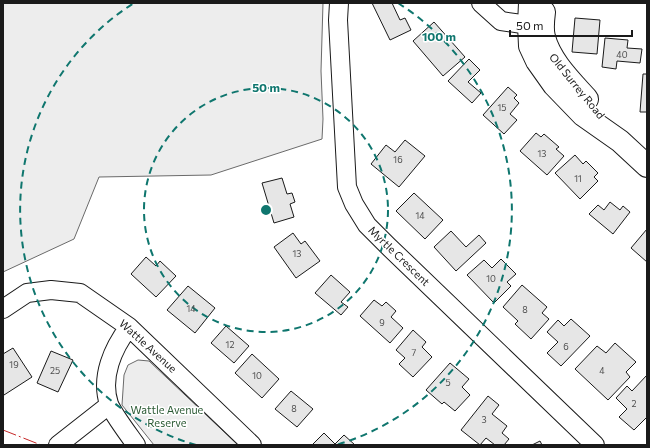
<svg xmlns="http://www.w3.org/2000/svg" width="650" height="448" font-family="Commissioner,sans-serif">
	<style>
		.green { fill: #ededed; stroke: #6a6a6a }
		.building { fill: #e6e6e6; stroke: #1a1a1a }
		.lines { fill: none; stroke-linecap: round; stroke-linejoin: round }
		.minor-casing { stroke: #1a1a1a; stroke-width: 20 }
		.major-casing { stroke: #1a1a1a; stroke-width: 24 }
		.minor { stroke: #fff; stroke-width: 18 }
		.major { stroke: #fff; stroke-width: 22 }
		.power { stroke: #c62828; stroke-width: 1; stroke-dasharray: 14 3 2 3; stroke-linecap: butt }
		.ring { fill: none; stroke: #0f766e; stroke-width: 2; stroke-dasharray: 7 5 }
		.labels { text-anchor: middle; stroke-width: 3; stroke-linejoin: round; paint-order: stroke }
		.number-label { font-size: 9px; fill: #4d4d4d }
		.street-label { font-size: 11px; fill: #1a1a1a; stroke: #fff }
		.park-label { font-size: 11px; fill: #2b5a34; stroke: #fff }
		.centre { fill: #0f766e; stroke: #fff; stroke-width: 2 }
		.ring-label { font-size: 12px; text-anchor: middle; font-weight: bold; fill: #0f766e; stroke: #fff; stroke-width: 3; stroke-linejoin: round; paint-order: stroke }
	</style>
	<rect width="100%" height="100%" fill="#fff"/>
	<path class="green" d="M 3,3 L 323,3 L 321,71 L 323,119 L 322,139 L 211,175 L 99,177 L 74,239 L 3,272 Z
		M 138,360 L 149,361 L 238,445 L 154,445 L 122,405 L 124,375 L 128,365 Z"/>
	<path class="building" d="M 372,3 L 392,3 L 400,20 L 405,18 L 411,30 L 390,40 Z
		M 575,18 L 600,20 L 597,54 L 572,52 Z
		M 434,22 L 465,57 L 443,76 L 413,41 Z
		M 605,38 L 628,40 L 627,48 L 642,49 L 640,63 L 617,61 L 616,69 L 602,67 Z
		M 469,59 L 480,70 L 468,82 L 481,93 L 472,103 L 448,81 Z
		M 643,74 L 647,74 L 647,112 L 640,112 Z
		M 508,87 L 517,95 L 514,98 L 519,103 L 510,114 L 517,120 L 504,134 L 483,115 Z
		M 536,133 L 541,137 L 544,134 L 559,147 L 556,149 L 564,156 L 547,175 L 520,151 Z
		M 405,140 L 425,156 L 399,187 L 371,164 L 386,145 L 395,152 Z
		M 575,155 L 583,164 L 586,161 L 598,173 L 594,177 L 598,181 L 580,199 L 555,173 Z
		M 282,178 L 287,194 L 292,193 L 295,202 L 290,204 L 294,217 L 274,223 L 262,183 Z
		M 414,193 L 443,220 L 425,239 L 396,211 Z
		M 610,202 L 620,210 L 623,206 L 630,212 L 613,234 L 589,214 L 598,205 L 604,210 Z
		M 647,229 L 647,262 L 631,248 Z
		M 451,231 L 466,247 L 479,235 L 486,243 L 456,271 L 434,247 Z
		M 293,233 L 301,244 L 305,241 L 320,261 L 296,278 L 274,247 Z
		M 146,257 L 156,266 L 160,261 L 176,276 L 156,297 L 131,274 Z
		M 501,259 L 516,274 L 507,282 L 511,286 L 494,303 L 467,275 L 484,260 L 492,268 Z
		M 331,275 L 350,292 L 341,302 L 348,307 L 341,315 L 315,293 Z
		M 522,285 L 547,307 L 542,313 L 549,319 L 531,339 L 515,324 L 518,321 L 503,307 Z
		M 188,286 L 215,308 L 195,333 L 167,310 Z
		M 374,300 L 382,306 L 386,302 L 396,311 L 391,317 L 403,328 L 390,343 L 360,316 Z
		M 571,319 L 590,336 L 561,366 L 547,353 L 558,342 L 547,332 L 558,320 L 564,326 Z
		M 226,326 L 249,346 L 234,363 L 211,343 Z
		M 413,330 L 426,342 L 422,347 L 432,357 L 413,377 L 399,364 L 405,358 L 396,350 Z
		M 615,343 L 636,362 L 626,372 L 630,377 L 608,400 L 575,369 L 597,346 L 606,353 Z
		M 13,348 L 32,377 L 4,395 L 3,392 L 3,354 Z
		M 51,351 L 73,360 L 58,392 L 37,383 Z
		M 252,354 L 279,379 L 262,398 L 235,373 Z
		M 450,363 L 469,379 L 462,387 L 470,395 L 455,411 L 444,402 L 442,404 L 426,390 Z
		M 647,375 L 647,417 L 634,430 L 619,417 L 627,409 L 616,398 L 627,386 L 632,391 Z
		M 291,391 L 313,409 L 297,427 L 275,409 Z
		M 488,396 L 499,405 L 492,414 L 507,426 L 502,433 L 509,439 L 504,445 L 495,445 L 486,438 L 480,445 L 461,430 Z
		M 324,433 L 335,444 L 344,435 L 355,445 L 312,445 Z
		M 540,441 L 542,445 L 532,445 Z"/>
	<g class="lines">
		<defs>
			<path id="minor" d="M 339,3 L 338,20 L 347,187 L 354,204 L 367,225 L 388,246 L 595,445
				M 481,3 L 501,21 L 529,25
				M 3,309 L 27,293 L 51,290 L 80,293 L 129,327 L 252,445
				M 129,327 C 113,348 100,377 109,404 C 113,414 129,435 136,445
				M 58,445 L 109,405"/>
			<path id="major" d="M 530,3 L 529,25 L 530,46 L 537,61 L 554,85 L 583,115 L 620,141 L 647,166
				M 544,12 C 543,20 542,30 544,37 C 550,61 571,81 587,99"/>
		</defs>
		<use href="#minor" class="minor-casing"/>
		<use href="#major" class="major-casing"/>
		<use href="#minor" class="minor"/>
		<use href="#major" class="major"/>
		<path class="power" d="M 3,430 L 41,445"/>
	</g>
	<g class="ring">
		<circle cx="266" cy="210" r="122"/>
		<path d="M196 445A245 245 0 0 1 134 3M398 3A245 245 0 0 1 336 445"/>
	</g>
	<g class="labels">
		<g class="number-label">
			<text x="622" y="58">40</text>
			<text x="502" y="111">15</text>
			<text x="542" y="157">13</text>
			<text x="398" y="163">16</text>
			<text x="578" y="182">11</text>
			<text x="420" y="219">14</text>
			<text x="297" y="257">13</text>
			<text x="491" y="282">10</text>
			<text x="191" y="312">14</text>
			<text x="525" y="313">8</text>
			<text x="382" y="326">9</text>
			<text x="230" y="348">12</text>
			<text x="566" y="350">6</text>
			<text x="414" y="356">7</text>
			<text x="14" y="368">19</text>
			<text x="55" y="374">25</text>
			<text x="602" y="374">4</text>
			<text x="257" y="379">10</text>
			<text x="448" y="386">5</text>
			<text x="634" y="407">2</text>
			<text x="294" y="412">8</text>
			<text x="484" y="423">3</text>
		</g>
		<g class="street-label">
			<text transform="translate(577 86) rotate(51)" y="4">Old Surrey Road</text>
			<text transform="translate(399 256) rotate(44)" y="4">Myrtle Crescent</text>
			<text transform="translate(148 346) rotate(42)" y="4">Wattle Avenue</text>
		</g>
		<g class="park-label">
			<text x="167" y="414">Wattle Avenue<tspan x="167" dy="13">Reserve</tspan></text>
		</g>
	</g>
	<circle cx="266" cy="210" r="6" class="centre"/>
	<g class="ring-label">
		<text x="439" y="41">100 m</text>
		<text x="266" y="92">50 m</text>
	</g>
	<rect width="650" height="448" fill="none" stroke="#1a1a1a" stroke-width="8"/>
	<path d="M510 30v6h122v-6" fill="none" stroke="#1a1a1a" stroke-width="2"/>
	<text x="516" y="30" font-size="12" fill="#1a1a1a" stroke="#ffffff" stroke-width="3" paint-order="stroke">50 m</text>
</svg>
